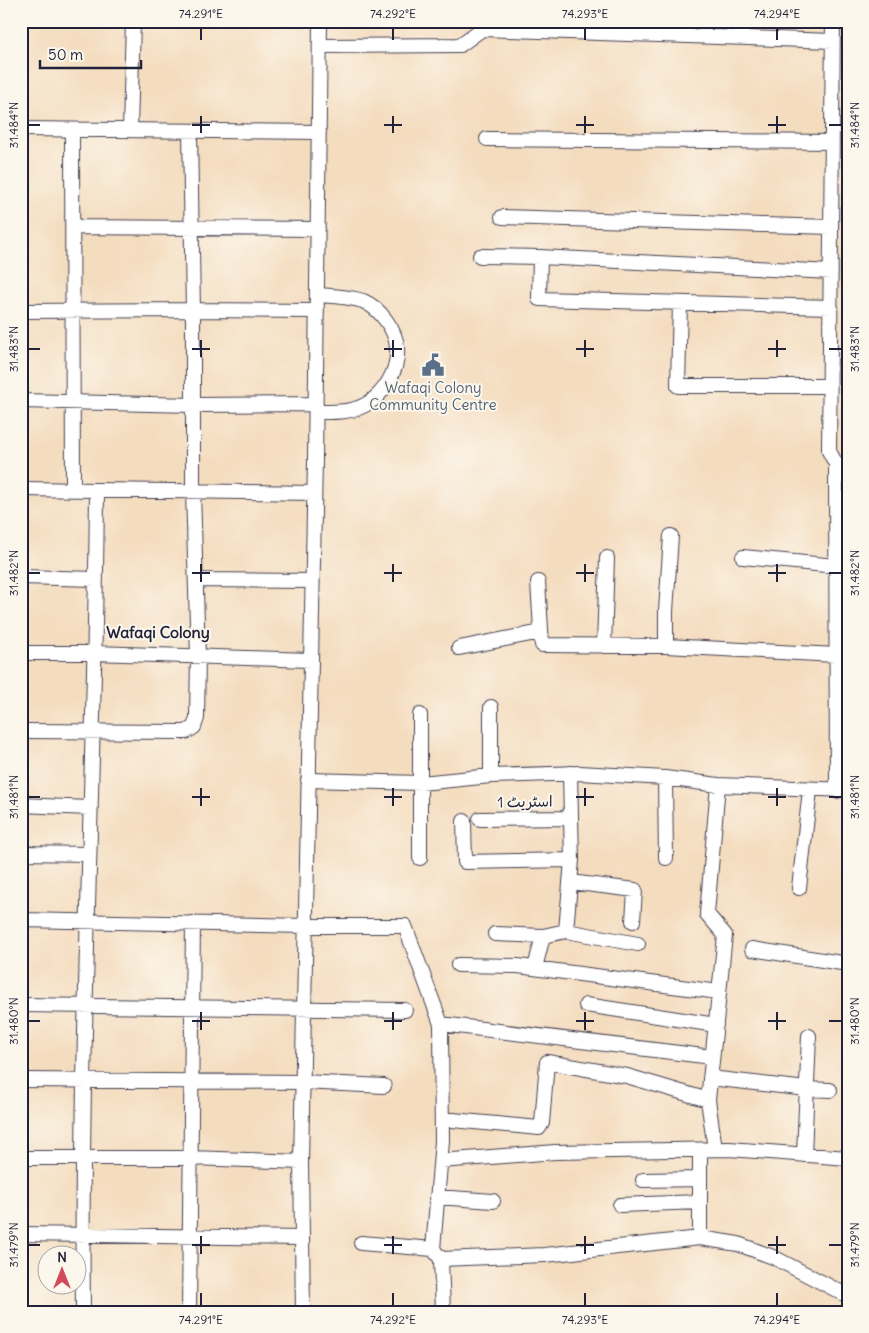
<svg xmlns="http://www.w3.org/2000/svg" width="869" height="1333" font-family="Delius,'Playpen Sans Arabic',sans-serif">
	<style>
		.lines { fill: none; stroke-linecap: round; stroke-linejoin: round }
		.minor-casing { stroke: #423e4f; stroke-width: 16 }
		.minor { stroke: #fff; stroke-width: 14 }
		.ticks { fill: none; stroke: #22223b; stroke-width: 2 }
		.labels { text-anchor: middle; stroke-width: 4; stroke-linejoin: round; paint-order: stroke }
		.service-label { font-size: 15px; fill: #4e5e75; stroke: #fbf7ec }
		.street-label { font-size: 15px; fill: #22223b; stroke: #fbf7ec }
		.neighbourhood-label { font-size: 16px; font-weight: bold; fill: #22223b; stroke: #fbf7ec }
		.neatline { fill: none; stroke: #22223b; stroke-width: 2 }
		.ticks-label { font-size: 12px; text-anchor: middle; fill: #22223b }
	</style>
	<rect width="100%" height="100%" fill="#fbf7ec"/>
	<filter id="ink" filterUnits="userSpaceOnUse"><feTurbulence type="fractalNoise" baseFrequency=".02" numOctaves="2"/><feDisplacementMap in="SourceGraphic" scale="10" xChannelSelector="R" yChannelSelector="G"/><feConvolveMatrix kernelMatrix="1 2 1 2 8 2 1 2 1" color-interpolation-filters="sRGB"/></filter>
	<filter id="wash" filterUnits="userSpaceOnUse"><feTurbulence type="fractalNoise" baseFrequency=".0096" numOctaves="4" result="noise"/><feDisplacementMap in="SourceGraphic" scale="20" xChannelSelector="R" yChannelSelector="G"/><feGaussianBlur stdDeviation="1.12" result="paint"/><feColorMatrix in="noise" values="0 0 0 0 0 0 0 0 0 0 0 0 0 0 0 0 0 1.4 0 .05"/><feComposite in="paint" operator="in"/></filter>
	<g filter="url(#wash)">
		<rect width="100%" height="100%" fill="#f4dcbe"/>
	</g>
	<g filter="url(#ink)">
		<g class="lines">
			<defs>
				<path id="minor" d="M 833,21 L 829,451 L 836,464 L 837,791
					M 320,46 L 460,45 L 482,29 L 833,41
					M 21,129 L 319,132
					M 72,130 L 73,490
					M 130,130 L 133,21
					M 487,139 L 832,142
					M 502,217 L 831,227
					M 73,227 L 318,229
					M 480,256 L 540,257 L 831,272
					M 540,257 L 539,299 L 831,307
					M 680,303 L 678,386 L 829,386
					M 21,311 L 193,310 L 317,311
					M 21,401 L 193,405 L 316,404
					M 316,412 C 332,412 350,413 365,405 C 384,395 399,370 397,348 C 396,330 380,308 363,301 C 348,296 332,296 317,295
					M 21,489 L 314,493
					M 743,557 L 836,566
					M 21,577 L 96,579
					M 196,580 L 312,581
					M 538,582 L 542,645 L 666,646 L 836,655
					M 604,646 L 607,558
					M 666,646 L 666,611 L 671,536
					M 459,648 L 541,632
					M 21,653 L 94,653 L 311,660
					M 420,715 L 420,858
					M 21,731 L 186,732 L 194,727 L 197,718 L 198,657 L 193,491 L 193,310 L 190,131
					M 491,776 L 491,707
					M 665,778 L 666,858
					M 308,780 L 421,783 L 491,776 L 580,773 L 665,778 L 718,785 L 848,790
					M 21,805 L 89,808
					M 480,819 L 571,818
					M 464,821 L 465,862 L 572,860
					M 21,853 L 88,854
					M 570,882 L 635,890 L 633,921
					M 799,888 L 810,790
					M 21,920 L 305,926 L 405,926 L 441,1024 L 442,1141 L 433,1249 L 441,1259 L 443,1312
					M 566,931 L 638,944
					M 495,934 L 543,936 L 566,931 L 572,860 L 570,773
					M 752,949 L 848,964
					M 458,965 L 518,966 L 719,992
					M 535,968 L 543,936
					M 21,1005 L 405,1010
					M 586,1005 L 716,1025
					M 441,1024 L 712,1057
					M 710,1078 L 807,1089 L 830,1090
					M 21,1080 L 302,1082 L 384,1086
					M 442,1119 L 539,1128 L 542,1123 L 547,1062 L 627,1076 L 708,1100
					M 715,1149 L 708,1100 L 725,935 L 707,914 L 718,785
					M 700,1150 L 700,1238
					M 804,1155 L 809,1036
					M 21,1158 L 190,1158 L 301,1162
					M 441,1161 L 555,1152 L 729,1149 L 848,1158
					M 643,1180 L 700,1179
					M 437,1197 L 493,1201
					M 620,1205 L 700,1202
					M 21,1234 L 302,1238
					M 361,1243 L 433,1249
					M 441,1259 L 545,1255 L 700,1238 L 738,1244 L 773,1257 L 848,1296
					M 83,1312 C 80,1038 95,764 97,490
					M 189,1312 L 193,923
					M 303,1312 L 301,1162 L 315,461 L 320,21"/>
			</defs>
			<use href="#minor" class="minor-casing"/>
			<use href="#minor" class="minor"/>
		</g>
	</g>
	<path class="ticks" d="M 201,28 L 201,40M 393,28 L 393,40M 585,28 L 585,40M 777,28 L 777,40M 201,116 L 201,133M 393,116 L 393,133M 585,116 L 585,133M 777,116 L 777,133M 28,125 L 40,125M 192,125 L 210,125M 384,125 L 402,125M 576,125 L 594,125M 768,125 L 786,125M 829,125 L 842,125M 201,340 L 201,357M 393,340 L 393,357M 585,340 L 585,357M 777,340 L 777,357M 28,349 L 40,349M 192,349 L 210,349M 384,349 L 402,349M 576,349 L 594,349M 768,349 L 786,349M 829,349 L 842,349M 201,564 L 201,582M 393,564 L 393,582M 585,564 L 585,582M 777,564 L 777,582M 28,573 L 40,573M 192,573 L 210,573M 384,573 L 402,573M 576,573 L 594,573M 768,573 L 786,573M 829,573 L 842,573M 201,788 L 201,806M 393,788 L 393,806M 585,788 L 585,806M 777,788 L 777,806M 28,797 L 40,797M 192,797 L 210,797M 384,797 L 402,797M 576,797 L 594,797M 768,797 L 786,797M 829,797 L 842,797M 201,1012 L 201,1030M 393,1012 L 393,1030M 585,1012 L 585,1030M 777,1012 L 777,1030M 28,1021 L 40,1021M 192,1021 L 210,1021M 384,1021 L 402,1021M 576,1021 L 594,1021M 768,1021 L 786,1021M 829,1021 L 842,1021M 201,1236 L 201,1254M 393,1236 L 393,1254M 585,1236 L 585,1254M 777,1236 L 777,1254M 28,1245 L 40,1245M 192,1245 L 210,1245M 384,1245 L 402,1245M 576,1245 L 594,1245M 768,1245 L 786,1245M 829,1245 L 842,1245M 201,1293 L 201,1306M 393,1293 L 393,1306M 585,1293 L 585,1306M 777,1293 L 777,1306"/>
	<defs>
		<symbol id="civic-bare" viewBox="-9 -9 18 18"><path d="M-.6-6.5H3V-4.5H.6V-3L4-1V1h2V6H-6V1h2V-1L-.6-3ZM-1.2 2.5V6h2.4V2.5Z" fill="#5c6f8a" stroke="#fbf7ec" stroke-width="2.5" paint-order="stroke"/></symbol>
	</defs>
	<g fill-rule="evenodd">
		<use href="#civic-bare" x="417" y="349" width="32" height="32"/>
	</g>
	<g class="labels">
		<g class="service-label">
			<text x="433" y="393">Wafaqi Colony<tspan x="433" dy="17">Community Centre</tspan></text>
		</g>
		<g class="street-label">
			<text transform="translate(525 802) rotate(-1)" y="5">اسٹریٹ 1</text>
		</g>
		<g class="neighbourhood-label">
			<text x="158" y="638">Wafaqi Colony</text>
		</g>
	</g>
	<rect width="869" height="1333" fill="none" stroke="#fbf7ec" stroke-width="55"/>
	<g transform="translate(62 1270)"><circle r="24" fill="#fbf7ec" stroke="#a4a2a5"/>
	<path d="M0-4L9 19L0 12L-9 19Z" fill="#d1495b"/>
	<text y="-8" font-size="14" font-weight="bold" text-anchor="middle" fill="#22223b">N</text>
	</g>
	<path d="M40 60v8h101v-8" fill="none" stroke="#22223b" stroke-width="2.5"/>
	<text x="48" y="60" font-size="15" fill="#22223b" stroke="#fbf7ec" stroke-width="4" paint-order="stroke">50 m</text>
	<rect x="28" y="28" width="814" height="1278" class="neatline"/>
	<g class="ticks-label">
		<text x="201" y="18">74.291°E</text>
		<text x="393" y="18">74.292°E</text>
		<text x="585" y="18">74.293°E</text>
		<text x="777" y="18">74.294°E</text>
		<text transform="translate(14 125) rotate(-90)" y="4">31.484°N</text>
		<text transform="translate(855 125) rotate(-90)" y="4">31.484°N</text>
		<text transform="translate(14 349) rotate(-90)" y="4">31.483°N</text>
		<text transform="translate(855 349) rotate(-90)" y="4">31.483°N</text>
		<text transform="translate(14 573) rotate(-90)" y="4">31.482°N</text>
		<text transform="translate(855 573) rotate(-90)" y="4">31.482°N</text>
		<text transform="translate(14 797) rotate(-90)" y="4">31.481°N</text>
		<text transform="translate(855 797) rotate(-90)" y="4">31.481°N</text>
		<text transform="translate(14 1021) rotate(-90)" y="4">31.480°N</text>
		<text transform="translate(855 1021) rotate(-90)" y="4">31.480°N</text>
		<text transform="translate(14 1245) rotate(-90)" y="4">31.479°N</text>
		<text transform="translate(855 1245) rotate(-90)" y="4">31.479°N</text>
		<text x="201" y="1324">74.291°E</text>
		<text x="393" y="1324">74.292°E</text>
		<text x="585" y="1324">74.293°E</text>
		<text x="777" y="1324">74.294°E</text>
	</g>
</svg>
